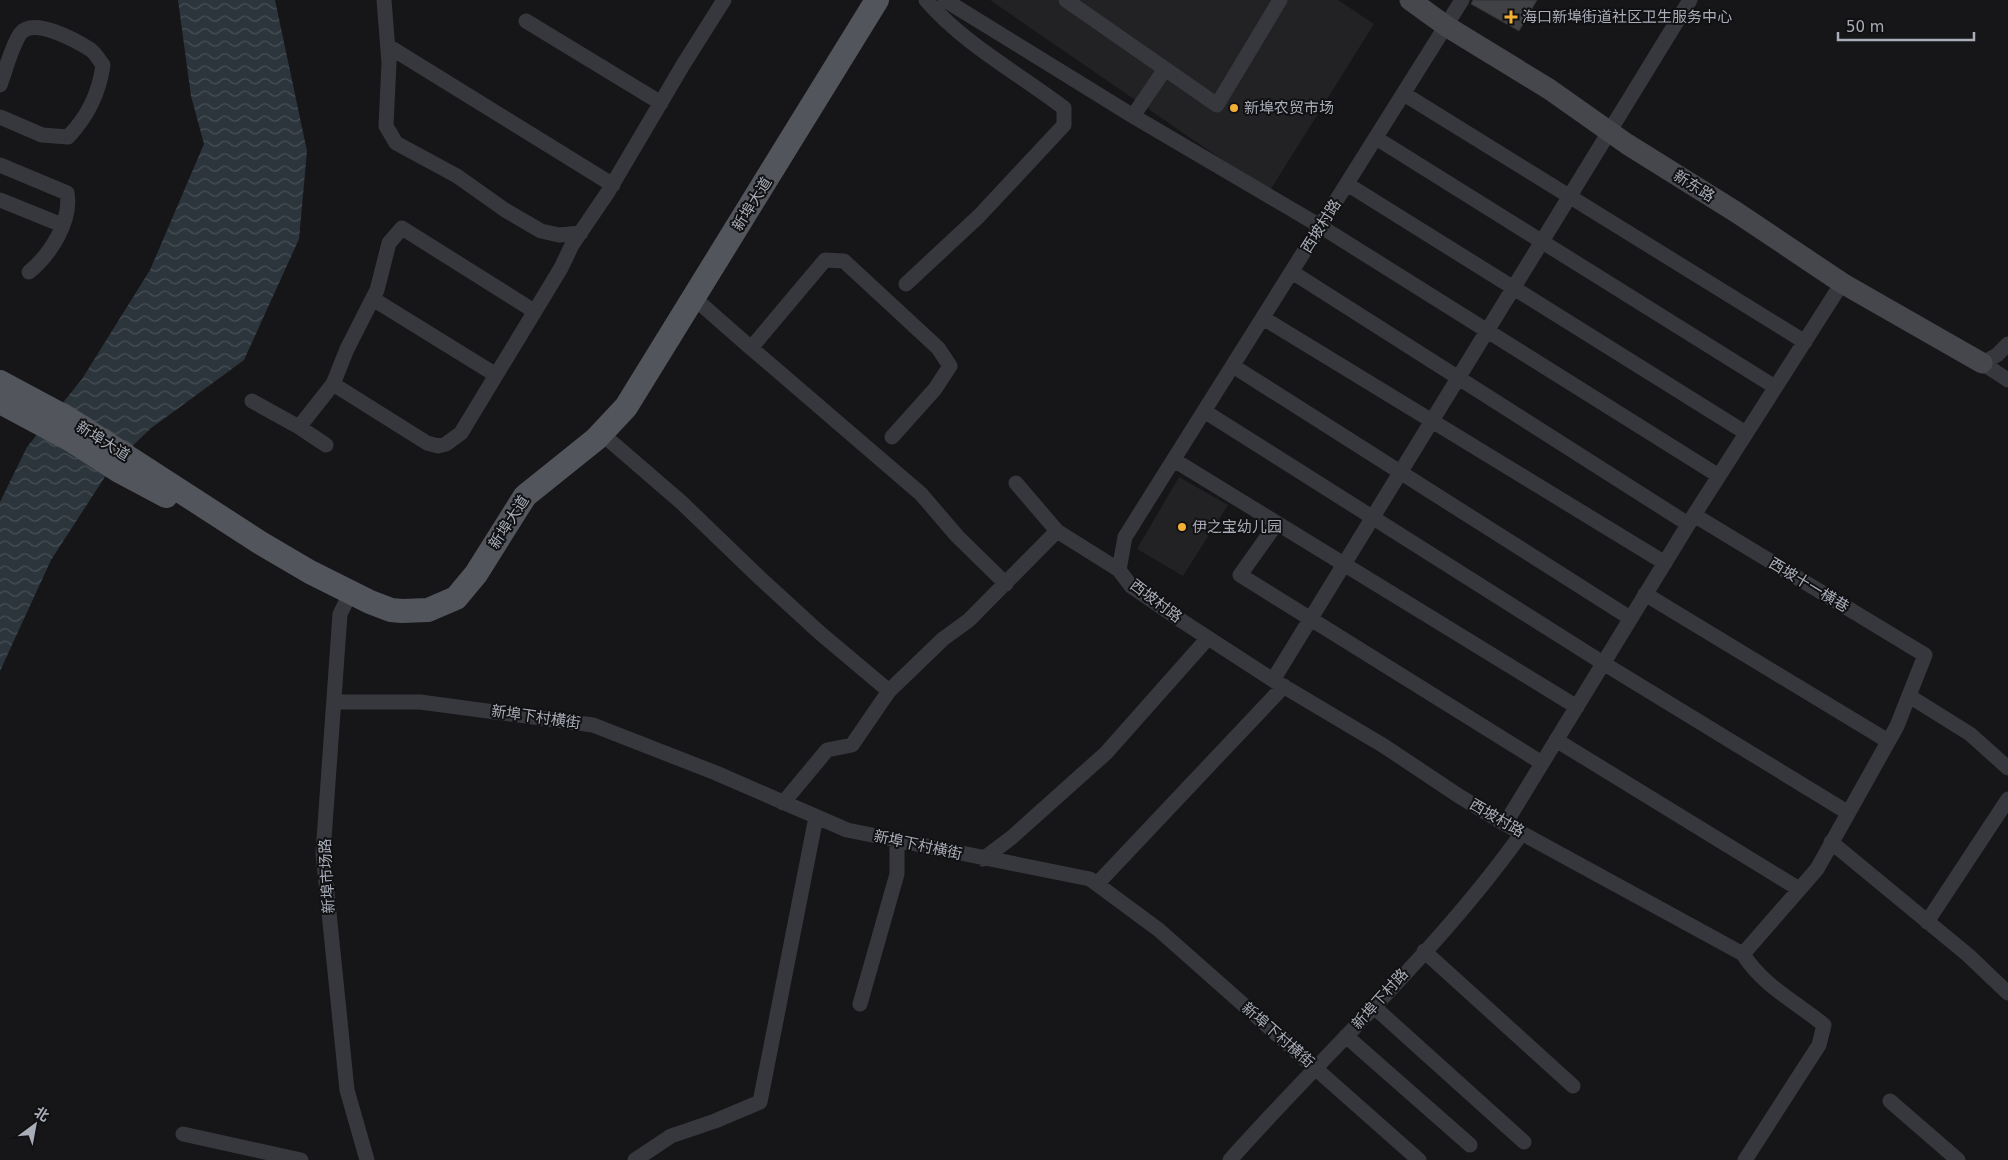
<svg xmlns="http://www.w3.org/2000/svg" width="2008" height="1160" font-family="'DejaVu Sans','Noto Sans SC',sans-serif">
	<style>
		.built { fill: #222225 }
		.water { fill: url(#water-waves) }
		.building { fill: #404145; stroke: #303034 }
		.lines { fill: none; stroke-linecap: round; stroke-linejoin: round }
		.street { stroke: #37383d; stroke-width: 15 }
		.secondary { stroke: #45474d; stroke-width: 21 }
		.primary { stroke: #53555c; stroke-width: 24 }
		.poi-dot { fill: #f2b134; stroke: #111113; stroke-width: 2 }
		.labels { text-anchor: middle; stroke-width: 4; stroke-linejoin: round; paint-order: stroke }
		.poi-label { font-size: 15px; fill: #a8adb8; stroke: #111113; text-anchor: start }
		.street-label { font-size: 15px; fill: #a8adb8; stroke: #111113 }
	</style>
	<defs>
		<pattern id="water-waves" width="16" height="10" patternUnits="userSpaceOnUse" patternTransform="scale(1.25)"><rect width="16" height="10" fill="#2c353c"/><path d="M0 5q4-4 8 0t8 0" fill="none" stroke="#485056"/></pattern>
	</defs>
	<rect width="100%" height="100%" fill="#161618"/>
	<path class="built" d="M 990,0 L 1338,0 L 1374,24 L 1269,192 Z
		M 1179,477 L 1228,505 L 1183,576 L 1137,549 Z"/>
	<path class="water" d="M 178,0 L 275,0 L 307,151 L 299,239 L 244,360 L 150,429 L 112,466 L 51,560 L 0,671 L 0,502 L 27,447 L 82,379 L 150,270 L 204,144 L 191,96 Z"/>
	<path class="building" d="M 1473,0 L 1537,0 L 1519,31 L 1471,4 Z"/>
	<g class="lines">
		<path class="street" d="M 384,0 L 389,63 L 386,126 L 396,143 L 457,176 L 505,210 L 541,231 L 559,235 L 581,233
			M 945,0 L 1133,116 L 1320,226 L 1719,476
			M 1066,0 L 1217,105 L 1280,0
			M 1462,0 L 1125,537 L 1119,570 L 1131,586 L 1182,621 L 1273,680 L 1384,746 L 1459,796 L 1505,824 L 1743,954
			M 526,21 L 661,103
			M 388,46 L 613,185
			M 0,85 C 6,69 11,48 20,34 C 33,16 77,41 91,50 C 96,54 99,60 103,65 C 99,94 88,116 68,137 L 42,135 L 0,117
			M 1404,94 L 1805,342
			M 1133,116 L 1165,69
			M 1376,138 L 1775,387
			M 0,165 L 67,193 C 72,221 50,255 29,272
			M 1347,184 L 1746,433
			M 0,200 L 62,225
			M 1292,272 L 1688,524
			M 906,284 L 979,216 L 1064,125 L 1064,108 C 1018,73 964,44 926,0
			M 694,298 L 751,348 L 825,260 L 844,261 L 938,348 L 950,366 L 935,389 L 892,437
			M 373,299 L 496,375
			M 1263,318 L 1665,563
			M 2008,344 L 1997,355 L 1982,363 L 2008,380
			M 751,348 L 921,494 L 957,536 L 1006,584
			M 1233,366 L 1630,618
			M 333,384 L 427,443 L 438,446 L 446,444 L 461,433 L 561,268 L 572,245 L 608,192 L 683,65 L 724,0
			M 252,401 L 299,427 L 333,384 L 347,349 L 377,290 L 389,243 L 402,228 L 534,311
			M 1204,411 L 1603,663 L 1847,812
			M 299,427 L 326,445
			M 601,433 L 681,502 L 760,578 L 820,633 L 889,691
			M 1174,460 L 1577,707
			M 1016,483 L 1057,531
			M 1694,515 L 1925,655 L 1897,726 L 1817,869 L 1743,954
			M 1277,523 L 1240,575 L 1542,763
			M 351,592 L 340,614 L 323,853 L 347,1090 L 367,1160
			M 1645,594 L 1888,741
			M 1273,680 L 1690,0
			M 1909,696 L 1970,734 L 2008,768
			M 334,702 L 420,702 L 593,725 L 716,773 L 847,830 L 1090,879 L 1159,930 L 1419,1160
			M 1556,740 L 1799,889
			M 783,803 L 827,750 L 852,745 L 889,691 L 943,639 L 969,620 L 1057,531 L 1119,570
			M 1505,824 L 1694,515 L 1842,283
			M 1831,842 L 1968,955 L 2008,993
			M 983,859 L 1011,838 L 1106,753 L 1208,638
			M 1097,884 L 1284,686
			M 1927,922 L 2008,799
			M 1424,951 L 1573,1086
			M 1743,954 C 1763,986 1796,1002 1824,1025 L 1819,1045 L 1745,1160
			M 860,1004 L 897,874 L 897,841
			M 1373,1006 L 1524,1142
			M 1346,1036 L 1470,1145
			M 1890,1101 L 1958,1160
			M 183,1134 L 301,1160
			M 635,1160 L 671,1136 L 715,1121 L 760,1102 L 816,817
			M 1230,1160 C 1327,1051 1437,952 1522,833"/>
		<path class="secondary" d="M 1410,0 L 1446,26 L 1549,89 L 1627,144 L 1736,212 L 1842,283 L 1982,363"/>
		<path class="primary" d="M 0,382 L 69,419 L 259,542 L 310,572 L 370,602 L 391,610 L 402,611 L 428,610 L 456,598 L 476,574 L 525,496 L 596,439 L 626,407 L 877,0
			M 0,402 L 71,440 L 119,471 L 166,496"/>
	</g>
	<g class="poi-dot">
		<path d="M1508.5 9.5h5v5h5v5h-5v5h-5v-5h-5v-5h5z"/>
		<circle cx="1234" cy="108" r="5"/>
		<circle cx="1182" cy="527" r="5"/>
	</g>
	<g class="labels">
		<g class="poi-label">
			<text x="1522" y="22">海口新埠街道社区卫生服务中心</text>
			<text x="1244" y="113">新埠农贸市场</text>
			<text x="1192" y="532">伊之宝幼儿园</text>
		</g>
		<g class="street-label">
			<text transform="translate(1694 186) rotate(32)" y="5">新东路</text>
			<text transform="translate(752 204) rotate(-58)" y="5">新埠大道</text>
			<text transform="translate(1321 226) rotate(-58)" y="5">西坡村路</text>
			<text transform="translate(103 441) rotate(32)" y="5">新埠大道</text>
			<text transform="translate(509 522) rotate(-57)" y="5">新埠大道</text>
			<text transform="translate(1809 585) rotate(31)" y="5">西坡十一横巷</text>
			<text transform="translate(1156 601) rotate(37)" y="5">西坡村路</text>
			<text transform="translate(536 717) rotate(8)" y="5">新埠下村横街</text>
			<text transform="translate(1497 818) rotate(30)" y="5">西坡村路</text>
			<text transform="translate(918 845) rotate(12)" y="5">新埠下村横街</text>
			<text transform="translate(327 876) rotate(-93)" y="5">新埠市场路</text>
			<text transform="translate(1380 999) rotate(-48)" y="5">新埠下村路</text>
			<text transform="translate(1278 1035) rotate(41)" y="5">新埠下村横街</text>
		</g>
	</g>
	<g transform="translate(35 1125) rotate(32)" stroke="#111113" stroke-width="4" paint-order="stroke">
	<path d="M0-4L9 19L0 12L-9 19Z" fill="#a8adb8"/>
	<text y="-8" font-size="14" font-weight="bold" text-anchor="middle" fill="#a8adb8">北</text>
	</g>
	<path d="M1838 32v8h136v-8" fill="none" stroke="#a8adb8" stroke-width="2.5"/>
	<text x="1846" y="32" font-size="15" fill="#a8adb8" stroke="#111113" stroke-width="4" paint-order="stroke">50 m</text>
</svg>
